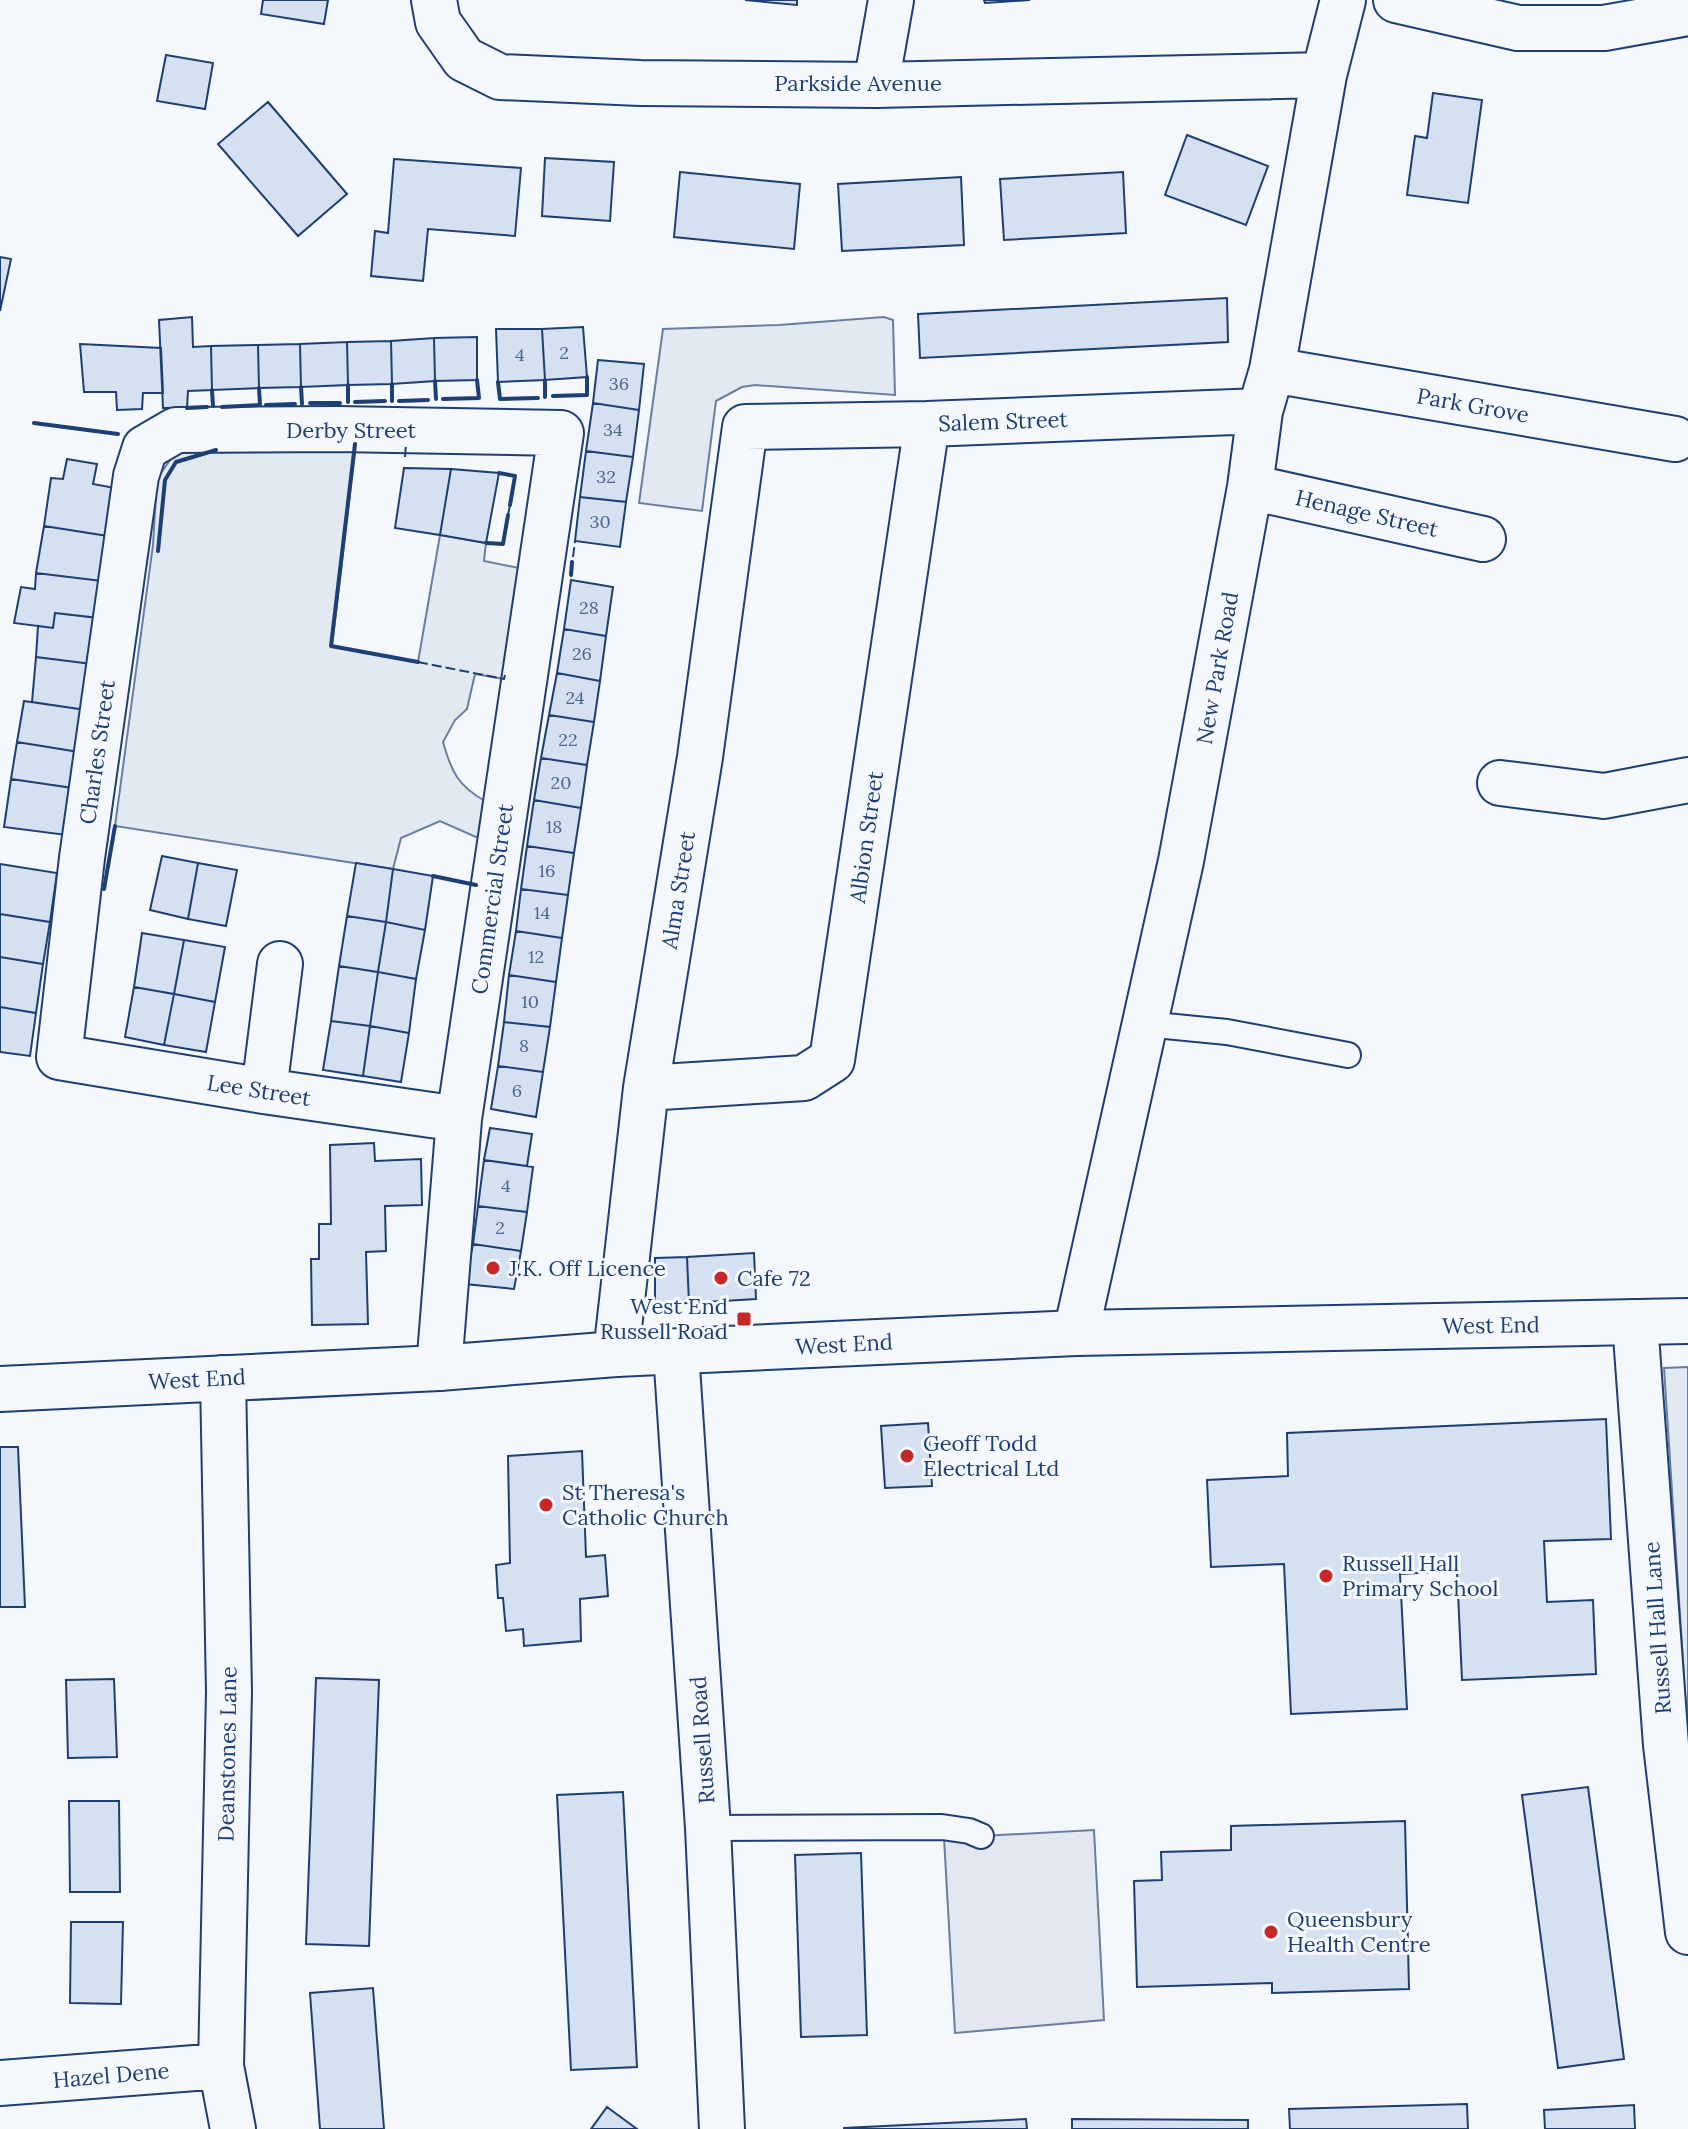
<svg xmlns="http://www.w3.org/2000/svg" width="1688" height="2129" font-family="Lora,serif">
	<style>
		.green { fill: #e3e9f0; stroke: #687fa3; stroke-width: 2 }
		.parking { fill: #e3e8f0; stroke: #687fa3; stroke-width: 2 }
		.building { fill: #d5e0f0; stroke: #1d3f73; stroke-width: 2 }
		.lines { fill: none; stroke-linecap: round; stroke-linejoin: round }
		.lane-casing { stroke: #1d3f73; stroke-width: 28 }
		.street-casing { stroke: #1d3f73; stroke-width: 48 }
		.primary-casing { stroke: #1d3f73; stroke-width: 48 }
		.lane { stroke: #f4f7fb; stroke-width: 24 }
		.street { stroke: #f4f7fb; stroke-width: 44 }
		.primary { stroke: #f4f7fb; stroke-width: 44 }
		.fence { stroke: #1d3f73; stroke-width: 2; stroke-dasharray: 10 4; stroke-linecap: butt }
		.wall { stroke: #1d3f73; stroke-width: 4 }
		.poi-dot { fill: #c62828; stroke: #f4f7fb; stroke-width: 3 }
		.labels { text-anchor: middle; stroke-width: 6; stroke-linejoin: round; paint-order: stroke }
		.number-label { font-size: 18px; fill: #4b6792 }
		.street-label { font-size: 22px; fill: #1d3f73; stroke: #f4f7fb }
		.poi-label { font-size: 22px; fill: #1d3f73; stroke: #f4f7fb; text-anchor: start }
	</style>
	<rect width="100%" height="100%" fill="#f4f7fb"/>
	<path class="green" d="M 884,317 L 893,320 L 895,395 L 755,385 L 742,387 L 716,401 L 702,511 L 639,503 L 663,329 L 779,325 Z
		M 356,442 L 332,646 L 418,662 L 440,535 L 486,543 L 484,561 L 524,569 L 504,679 L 475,674 L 467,709 L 455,720 L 443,742 C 451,771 458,786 485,801 L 485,841 L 440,821 L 401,838 L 393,869 L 115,826 L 153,545 L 157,479 L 172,457 L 193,448 Z
		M 1688,1367 L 1688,1738 L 1664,1368 Z"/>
	<path class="parking" d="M 1094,1830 L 1104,2020 L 955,2033 L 944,1838 Z"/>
	<path class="building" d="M 263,0 L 328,0 L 324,24 L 261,14 Z
		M 745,0 L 797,0 L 797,5 Z
		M 984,0 L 1030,0 L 985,3 Z
		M 166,55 L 213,63 L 205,109 L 157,101 Z
		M 1433,93 L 1482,100 L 1468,203 L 1407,195 L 1415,136 L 1427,138 Z
		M 268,102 L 347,194 L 298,236 L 218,144 Z
		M 1187,135 L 1268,166 L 1246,225 L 1165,195 Z
		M 545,158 L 614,162 L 610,221 L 542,216 Z
		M 394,159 L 521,168 L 515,236 L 428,229 L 423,281 L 371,276 L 375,231 L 388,233 Z
		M 680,172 L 800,184 L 794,249 L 674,237 Z
		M 1123,172 L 1126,233 L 1004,240 L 1000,179 Z
		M 961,177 L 964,245 L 842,251 L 838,184 Z
		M 0,257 L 11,259 L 0,311 Z
		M 1227,298 L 1228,342 L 920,358 L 918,314 Z
		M 192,317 L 193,347 L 211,346 L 212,390 L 188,391 L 187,408 L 163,408 L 159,320 Z
		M 583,327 L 587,377 L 545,380 L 542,329 Z
		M 496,329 L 542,329 L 545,380 L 498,382 Z
		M 477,337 L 477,380 L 435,381 L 434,338 Z
		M 434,338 L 435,381 L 392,384 L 391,341 Z
		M 391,341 L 392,384 L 348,385 L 347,342 Z
		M 347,342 L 348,385 L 301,387 L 300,344 Z
		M 80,344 L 161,348 L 163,393 L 143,393 L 142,409 L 117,410 L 116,392 L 84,392 Z
		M 300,344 L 301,387 L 259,388 L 258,345 Z
		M 258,345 L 259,388 L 212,390 L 211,346 Z
		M 598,360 L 644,364 L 639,410 L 593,403 Z
		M 593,403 L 639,410 L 633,457 L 586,451 Z
		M 586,451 L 633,457 L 626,502 L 580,497 Z
		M 67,459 L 97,464 L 93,484 L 115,488 L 108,536 L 44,526 L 51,478 L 63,479 Z
		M 404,468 L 451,469 L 440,535 L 395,528 Z
		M 451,469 L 499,473 L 486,543 L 440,535 Z
		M 580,497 L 626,502 L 620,547 L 575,541 Z
		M 44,526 L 108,536 L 102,581 L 36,573 Z
		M 36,573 L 102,581 L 98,618 L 55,613 L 53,628 L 14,623 L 21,587 L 35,589 Z
		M 571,580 L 613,587 L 606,636 L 564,629 Z
		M 55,613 L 98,618 L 92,664 L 36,657 L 38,626 L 53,628 Z
		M 564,629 L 606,636 L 600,681 L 557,673 Z
		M 36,657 L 92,664 L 86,710 L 32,702 Z
		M 557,673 L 600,681 L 594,722 L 549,715 Z
		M 24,701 L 86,710 L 79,752 L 17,742 Z
		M 549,715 L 594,722 L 587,765 L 541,758 Z
		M 17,742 L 79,752 L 73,788 L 11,779 Z
		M 541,758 L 587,765 L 581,808 L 534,800 Z
		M 11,779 L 73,788 L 66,835 L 4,827 Z
		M 534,800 L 581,808 L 574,853 L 527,846 Z
		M 527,846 L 574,853 L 568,895 L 521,889 Z
		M 162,856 L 198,863 L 188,919 L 150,910 Z
		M 198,863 L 237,870 L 226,926 L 188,919 Z
		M 356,863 L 393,869 L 386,922 L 347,916 Z
		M 0,864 L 57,873 L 50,922 L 0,914 Z
		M 393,869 L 433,876 L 425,930 L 386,922 Z
		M 521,889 L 568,895 L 562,938 L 516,931 Z
		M 0,914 L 50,922 L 43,964 L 0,957 Z
		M 347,916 L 386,922 L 378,972 L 339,966 Z
		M 386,922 L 425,930 L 416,979 L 378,972 Z
		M 516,931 L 562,938 L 556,982 L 509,975 Z
		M 142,933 L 184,940 L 174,994 L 134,987 Z
		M 184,940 L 225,947 L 215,1002 L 174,994 Z
		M 0,957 L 43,964 L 36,1013 L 0,1007 Z
		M 339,966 L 378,972 L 370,1026 L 331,1021 Z
		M 378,972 L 416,979 L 409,1033 L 370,1026 Z
		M 509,975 L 556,982 L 550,1027 L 504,1022 Z
		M 134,987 L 174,994 L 164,1045 L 125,1037 Z
		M 174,994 L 215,1002 L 206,1052 L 164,1045 Z
		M 0,1007 L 36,1013 L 30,1056 L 0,1052 Z
		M 331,1021 L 370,1026 L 363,1076 L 323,1070 Z
		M 504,1022 L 550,1027 L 543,1072 L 498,1066 Z
		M 370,1026 L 409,1033 L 401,1082 L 363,1076 Z
		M 498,1066 L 543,1072 L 536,1117 L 491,1109 Z
		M 490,1128 L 532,1134 L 527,1166 L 484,1160 Z
		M 374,1143 L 375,1161 L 421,1159 L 422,1205 L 385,1206 L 386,1251 L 366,1252 L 368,1324 L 312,1325 L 311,1259 L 319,1259 L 319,1224 L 331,1224 L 330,1145 Z
		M 484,1160 L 533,1167 L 527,1212 L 478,1206 Z
		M 478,1206 L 527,1212 L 521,1251 L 473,1244 Z
		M 473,1244 L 521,1251 L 514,1289 L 465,1284 Z
		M 754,1253 L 756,1299 L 689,1303 L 687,1257 Z
		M 687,1257 L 689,1303 L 655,1304 L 655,1258 Z
		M 1606,1419 L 1611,1539 L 1544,1541 L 1547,1602 L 1593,1600 L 1596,1674 L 1462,1680 L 1457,1571 L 1400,1574 L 1407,1709 L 1291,1714 L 1284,1564 L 1211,1567 L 1207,1480 L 1288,1476 L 1287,1433 Z
		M 928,1423 L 932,1486 L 885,1488 L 881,1426 Z
		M 0,1447 L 18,1447 L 25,1607 L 0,1607 Z
		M 582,1451 L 586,1557 L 605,1555 L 608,1596 L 580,1599 L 581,1641 L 524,1646 L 523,1629 L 506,1631 L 503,1598 L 498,1598 L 496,1565 L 510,1563 L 508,1456 Z
		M 316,1678 L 379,1680 L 369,1946 L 306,1944 Z
		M 114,1679 L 117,1757 L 68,1758 L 66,1680 Z
		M 1588,1787 L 1624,2059 L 1558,2068 L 1522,1795 Z
		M 623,1792 L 637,2067 L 571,2070 L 557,1795 Z
		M 69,1801 L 119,1801 L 120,1892 L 70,1892 Z
		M 1405,1821 L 1409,1989 L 1272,1993 L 1272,1983 L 1137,1987 L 1134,1881 L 1162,1880 L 1161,1852 L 1231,1850 L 1231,1826 Z
		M 861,1853 L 867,2035 L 801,2037 L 795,1855 Z
		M 71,1922 L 123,1922 L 121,2004 L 70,2003 Z
		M 373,1988 L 384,2129 L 320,2129 L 310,1993 Z
		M 1467,2104 L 1468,2129 L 1290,2129 L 1289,2109 Z
		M 1634,2105 L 1635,2129 L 1545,2129 L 1544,2110 Z
		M 607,2107 L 637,2129 L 591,2129 Z
		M 1026,2119 L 1027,2129 L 844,2129 L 844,2128 Z
		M 1072,2119 L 1248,2120 L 1248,2129 L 1072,2129 Z"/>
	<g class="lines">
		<defs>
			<path id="lane" d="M 1145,1024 L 1227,1032 L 1348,1055
				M 708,1828 L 942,1827 L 969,1831 L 981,1836"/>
			<path id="street" d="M 434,0 L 438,22 L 464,59 L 500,77 L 640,83 L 876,85 L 1324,75
				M 1396,0 L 1518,28 L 1604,28 L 1688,13
				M 876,85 L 891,0
				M 1272,370 L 1675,439
				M 1250,487 L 1483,539
				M 1500,783 L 1604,796 L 1688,780
				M 646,1088 L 804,1078 L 832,1060 L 927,424
				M 264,1091 L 280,964
				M 1635,1322 L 1666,1745 L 1688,1932
				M 1076,1333 L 1181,861 L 1250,487 L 1260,411 L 1272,370 L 1324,75 L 1343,0
				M 676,1352 L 708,1828 L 722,2129
				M 616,1354 L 646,1088 L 700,757 L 745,427 L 927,424 L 1260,411
				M 439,1368 L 459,1119 L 561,433 L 337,429 L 176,430 L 145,448 L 136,476 L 82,858 L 59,1057 L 264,1091 L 459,1119
				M 223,1378 L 229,1692 L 221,2066 L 233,2129
				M 0,2083 L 221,2066"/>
			<path id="primary" d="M 0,1389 L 439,1368 L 616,1354 L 1076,1333 L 1688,1321"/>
		</defs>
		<use href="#lane" class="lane-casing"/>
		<use href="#street" class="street-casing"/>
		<use href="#primary" class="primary-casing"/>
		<use href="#lane" class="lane"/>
		<use href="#street" class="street"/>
		<use href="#primary" class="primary"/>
		<path class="fence" d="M 405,457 L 406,444
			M 508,515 L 510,505
			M 573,557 L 575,541
			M 418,662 L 504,679 L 505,675"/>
		<path class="wall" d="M 545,380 L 545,397
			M 435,381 L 436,399
			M 498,382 L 500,399 L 538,398
			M 348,385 L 348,402
			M 301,387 L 302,404
			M 212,390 L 213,406
			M 553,396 L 587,395 L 587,377
			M 443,399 L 479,398 L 477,380
			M 392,401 L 392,384
			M 399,401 L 428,400
			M 355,402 L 385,401
			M 310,403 L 340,403
			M 266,405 L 295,404
			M 222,407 L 260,405 L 259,388
			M 187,408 L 207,407
			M 34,423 L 118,434
			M 355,444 L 331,646 L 418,662
			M 499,473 L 515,476 L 510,505
			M 486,543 L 503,544 L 508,515
			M 158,551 L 165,480 L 176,462 L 216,450
			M 571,575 L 572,562
			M 433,876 L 476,885
			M 104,889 L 115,826"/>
	</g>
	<g class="poi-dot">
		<circle cx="493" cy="1268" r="8"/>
		<circle cx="721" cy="1278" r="8"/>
		<rect x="736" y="1311" width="16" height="16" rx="4"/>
		<circle cx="907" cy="1456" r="8"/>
		<circle cx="546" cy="1505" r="8"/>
		<circle cx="1326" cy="1576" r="8"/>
		<circle cx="1271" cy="1932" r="8"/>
	</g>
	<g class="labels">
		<g class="number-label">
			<text x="564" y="359">2</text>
			<text x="520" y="361">4</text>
			<text x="619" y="390">36</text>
			<text x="613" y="436">34</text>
			<text x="606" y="483">32</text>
			<text x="600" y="528">30</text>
			<text x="589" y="614">28</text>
			<text x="582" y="660">26</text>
			<text x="575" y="704">24</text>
			<text x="568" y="746">22</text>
			<text x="561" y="789">20</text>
			<text x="554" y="833">18</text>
			<text x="547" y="877">16</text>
			<text x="542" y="919">14</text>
			<text x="536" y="963">12</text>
			<text x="530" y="1008">10</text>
			<text x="524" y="1052">8</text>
			<text x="517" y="1097">6</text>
			<text x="506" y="1192">4</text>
			<text x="500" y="1234">2</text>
		</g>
		<g class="street-label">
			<text x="858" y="91">Parkside Avenue</text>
			<text transform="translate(1473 405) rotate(10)" y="8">Park Grove</text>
			<text transform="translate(1003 421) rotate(-2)" y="8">Salem Street</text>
			<text x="351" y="438">Derby Street</text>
			<text transform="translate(1367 513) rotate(13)" y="8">Henage Street</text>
			<text transform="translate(1217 668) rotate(-80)" y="8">New Park Road</text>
			<text transform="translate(97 752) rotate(-82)" y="8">Charles Street</text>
			<text transform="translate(866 837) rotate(-82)" y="8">Albion Street</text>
			<text transform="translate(678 890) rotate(-81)" y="8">Alma Street</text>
			<text transform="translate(492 899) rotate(-82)" y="8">Commercial Street</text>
			<text transform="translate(259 1090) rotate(9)" y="8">Lee Street</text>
			<text transform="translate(1491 1325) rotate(-1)" y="8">West End</text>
			<text transform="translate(844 1344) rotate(-3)" y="8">West End</text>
			<text transform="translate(197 1379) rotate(-3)" y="8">West End</text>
			<text transform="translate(1657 1628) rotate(-94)" y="8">Russell Hall Lane</text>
			<text transform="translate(702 1740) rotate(-94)" y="8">Russell Road</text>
			<text transform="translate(227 1754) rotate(-89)" y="8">Deanstones Lane</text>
			<text transform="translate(111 2075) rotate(-5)" y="8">Hazel Dene</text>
		</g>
		<g class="poi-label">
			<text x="509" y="1276">J.K. Off Licence</text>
			<text x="737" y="1286">Cafe 72</text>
			<text x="728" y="1314" text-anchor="end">West End<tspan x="728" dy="25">Russell Road</tspan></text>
			<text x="923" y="1451">Geoff Todd<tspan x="923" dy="25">Electrical Ltd</tspan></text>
			<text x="562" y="1500">St Theresa's<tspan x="562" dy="25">Catholic Church</tspan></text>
			<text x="1342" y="1571">Russell Hall<tspan x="1342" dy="25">Primary School</tspan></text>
			<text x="1287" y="1927">Queensbury<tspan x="1287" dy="25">Health Centre</tspan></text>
		</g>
	</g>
</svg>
